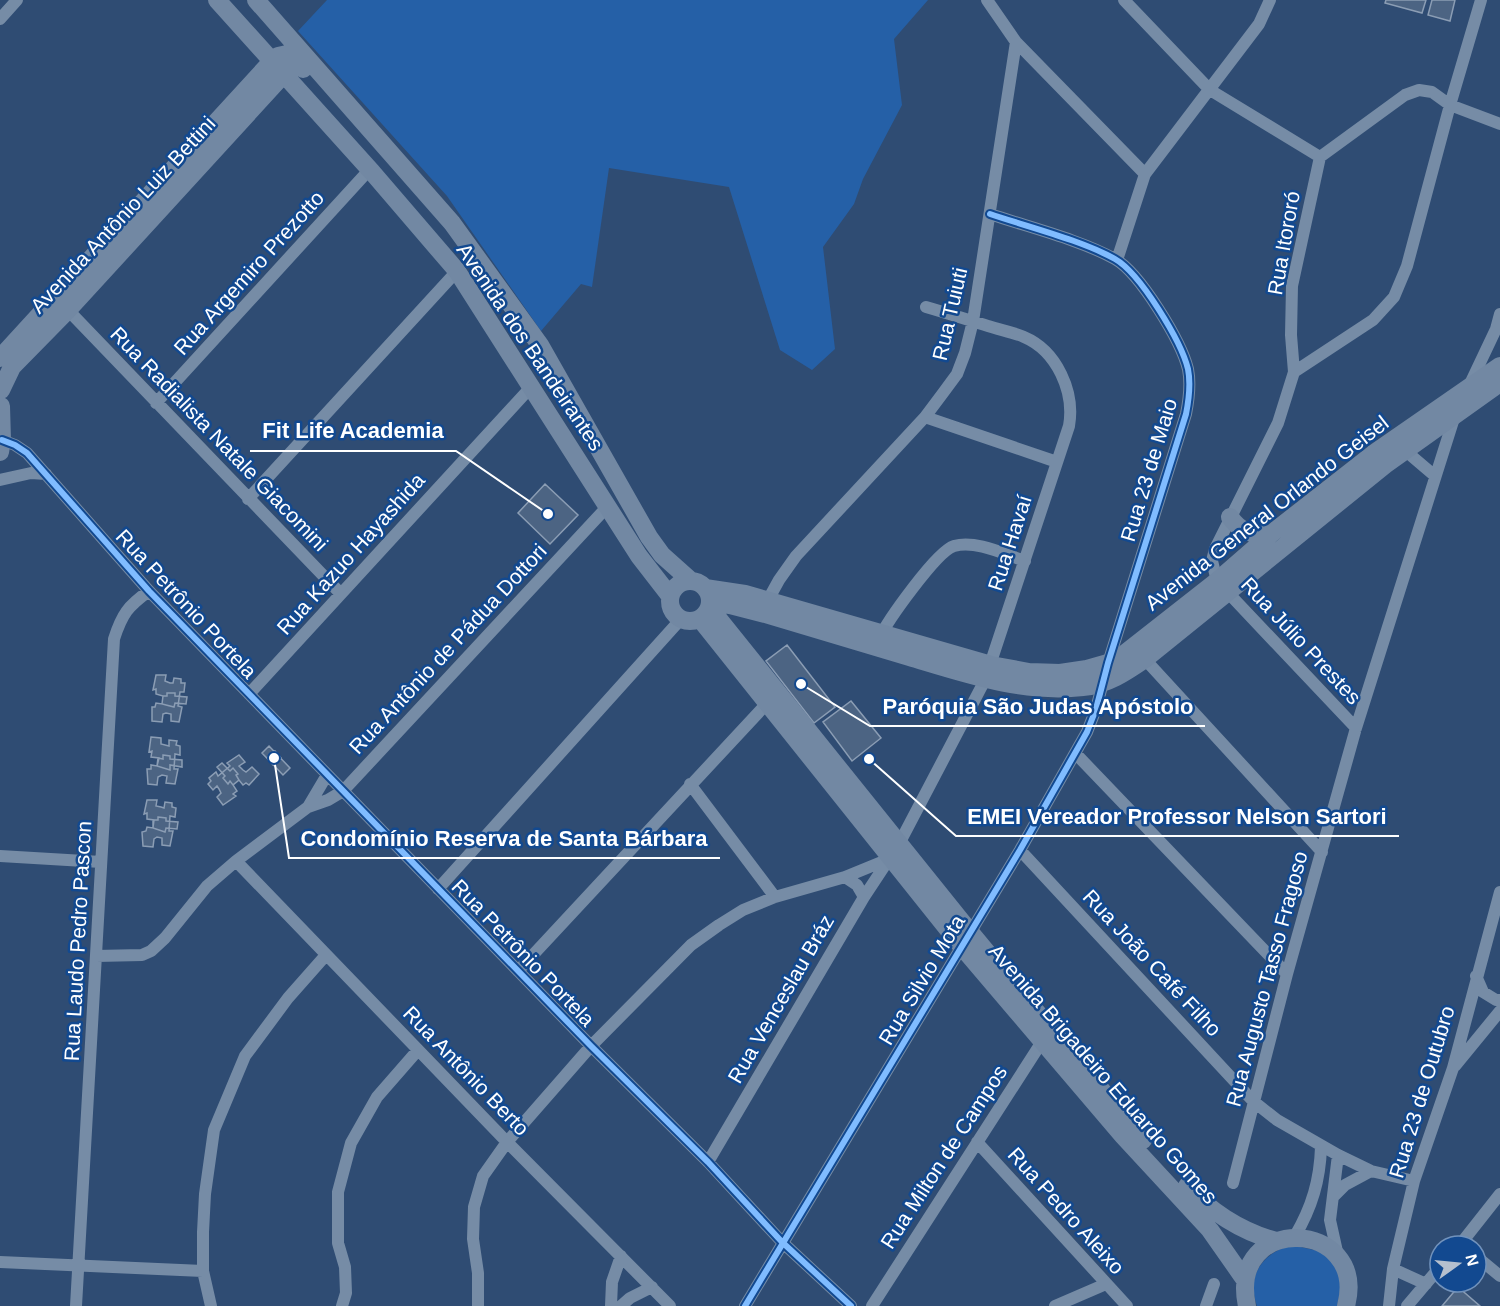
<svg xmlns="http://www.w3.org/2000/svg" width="1500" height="1306" font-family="Arial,sans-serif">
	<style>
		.green { fill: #2560a7 }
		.building { fill: #4c6483; stroke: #8b9db4; stroke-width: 1.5 }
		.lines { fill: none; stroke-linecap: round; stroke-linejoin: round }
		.street { stroke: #768ca6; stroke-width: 12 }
		.secondary { stroke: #7288a3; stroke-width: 18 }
		.cycleway-casing { stroke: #124990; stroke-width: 10 }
		.cycleway { stroke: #80bcff; stroke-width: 6 }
		.labels { text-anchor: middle; stroke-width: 5; stroke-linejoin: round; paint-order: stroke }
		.street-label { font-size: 21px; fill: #fff; stroke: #124990 }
		.leader { fill: none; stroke: #fff; stroke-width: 2 }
		.callout-dot { fill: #fff; stroke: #124990; stroke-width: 2 }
		.callout-label { font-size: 22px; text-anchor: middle; font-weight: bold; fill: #fff; stroke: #124990; stroke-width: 5; stroke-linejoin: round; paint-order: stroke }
	</style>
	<rect width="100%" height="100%" fill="#2f4c73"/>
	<path class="green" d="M 327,0 L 928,0 L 894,39 L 902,105 L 863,179 L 854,204 L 823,247 L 835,349 L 812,370 L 780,350 L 729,187 L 609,168 L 592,287 L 581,284 L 541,331 L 447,196 L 298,31 Z
		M 1291,1245 L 1319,1251 L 1331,1260 L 1338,1273 L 1341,1287 L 1337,1306 L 1257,1306 C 1246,1275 1262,1254 1291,1245 Z"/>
	<path class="building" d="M 1386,0 L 1426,0 L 1422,13 L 1385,3 Z
		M 1432,0 L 1455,0 L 1450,21 L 1428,15 Z
		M 545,484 L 578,515 L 550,544 L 518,513 Z
		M 787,645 L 835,707 L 814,723 L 766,661 Z
		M 156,675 L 166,675 L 165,681 L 170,683 L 173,683 L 174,678 L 181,679 L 181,683 L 185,683 L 184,692 L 180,692 L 178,706 L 182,707 L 179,722 L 171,721 L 171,714 L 166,713 L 163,714 L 162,722 L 152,721 L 152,707 L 155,707 L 156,703 L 162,704 L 163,696 L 156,694 L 156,689 L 153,690 Z
		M 167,693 L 175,693 L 175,696 L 187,697 L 186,704 L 175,703 L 174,707 L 162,704 L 163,696 L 167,696 Z
		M 851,701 L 881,738 L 852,761 L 823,722 Z
		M 151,737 L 161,738 L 161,744 L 169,746 L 169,740 L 177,741 L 176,745 L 180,746 L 180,755 L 175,754 L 174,769 L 178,769 L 175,784 L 166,783 L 167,776 L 162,775 L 158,777 L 157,785 L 148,784 L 147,769 L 151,769 L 151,765 L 157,766 L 159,758 L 151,757 L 152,751 L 149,752 Z
		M 269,746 L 290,768 L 283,775 L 262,753 Z
		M 275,751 L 281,758 L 273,765 L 267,758 Z
		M 163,755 L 170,756 L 170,759 L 182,760 L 182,767 L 170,765 L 170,770 L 157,766 L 158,758 L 163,759 Z
		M 239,755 L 245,762 L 239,766 L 243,770 L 246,772 L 252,767 L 259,774 L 249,785 L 246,783 L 243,785 L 239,780 L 233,785 L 237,791 L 233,794 L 236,796 L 223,805 L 217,797 L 221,793 L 219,789 L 217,786 L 213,790 L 208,784 L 211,781 L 209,778 L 216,772 L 218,776 L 230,766 L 227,763 Z
		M 222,763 L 230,771 L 233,768 L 238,774 L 236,775 L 239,780 L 233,785 L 230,781 L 228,784 L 223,778 L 225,776 L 217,767 Z
		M 147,800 L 157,800 L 156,806 L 161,807 L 164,808 L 165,802 L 172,803 L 172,807 L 176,808 L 175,817 L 170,816 L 169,831 L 173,831 L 170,846 L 162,845 L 162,838 L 157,837 L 154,839 L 153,847 L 143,846 L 142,832 L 146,831 L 147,827 L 153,828 L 154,820 L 147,819 L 147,813 L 144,814 Z
		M 158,817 L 166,818 L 166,821 L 178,822 L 177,829 L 166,828 L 165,832 L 153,828 L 153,820 L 158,820 Z
		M 1458,1287 L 1480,1306 L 1442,1306 Z"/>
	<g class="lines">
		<path class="street" d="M 987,0 L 1016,42 L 1145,174
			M 1124,0 L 1210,90 L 1320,157
			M 0,19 L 17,0
			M 1117,260 L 1145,174 L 1259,24 L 1270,0
			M 68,310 L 341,594
			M 1294,372 L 1373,320 L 1394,297 L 1407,266 L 1450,105 L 1481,0
			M 1469,386 L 1496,329 L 1500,314
			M 156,403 L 370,169
			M 925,417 L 1057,462
			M 2,440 L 15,445 L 27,453 L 149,591 L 591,1046 L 708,1162 L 782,1242 L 851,1306
			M 1401,447 L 1435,476
			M 0,480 L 31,473 L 46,474
			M 248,499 L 457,271
			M 768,600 L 779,580 L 796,556 L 925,417 L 943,393 L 957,374 L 965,353 L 973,321 L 1016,42
			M 879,639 C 887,621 937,551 954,546 C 976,540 1004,554 1025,561
			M 1141,655 L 1322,852
			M 249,694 L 531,387
			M 1356,728 L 1217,581 L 1212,561 L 1215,549 L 1278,423 L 1294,372 L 1291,335 L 1292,286 L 1320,157 L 1405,95 L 1419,90 L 1432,92 L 1450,105 L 1500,124
			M 1076,754 L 1287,974
			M 690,784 L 775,897
			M 308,807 L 327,775
			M 1020,850 L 1253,1101 L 1277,1120 L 1338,1155 L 1371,1171 L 1414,1181
			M 0,856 L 101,862
			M 236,861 L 507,1142 L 670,1306
			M 845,877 L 857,885 L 864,897
			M 438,889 L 681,619
			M 96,956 L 142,955 L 151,951 L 165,938 L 207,886 L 236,861 L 308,807 L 328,800 L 343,791 L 608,506
			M 518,971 L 772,698
			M 1476,976 L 1483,992 L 1496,1000 L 1500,1000
			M 1455,1066 L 1500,1011
			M 977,1142 L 1127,1306
			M 708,1162 L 864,897 L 899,844 L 985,680 L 1069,426 C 1075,392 1057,351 1024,337 C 1013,332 1000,330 988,326 C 968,320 947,313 926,307
			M 1233,1183 L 1287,974 L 1356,728 L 1455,415
			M 1334,1196 L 1345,1185 L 1371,1171
			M 1295,1236 C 1312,1207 1320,1180 1321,1147
			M 1459,1246 L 1500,1194
			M 1338,1256 L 1330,1220 L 1338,1155
			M 1476,1256 L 1500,1276
			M 0,1262 L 203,1271
			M 1393,1269 L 1426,1284
			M 76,1306 L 114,639 C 122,614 128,606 149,591
			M 211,1306 L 203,1271 L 203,1232 L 205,1194 L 214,1130 L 245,1056 L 288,998 L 326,955
			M 342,1306 L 346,1293 L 345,1267 L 338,1243 L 338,1192 L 351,1143 L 377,1097 L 418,1050
			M 478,1306 L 478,1273 L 473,1239 L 474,1207 L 483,1176 L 507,1142 L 591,1046 L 691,945 L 719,925 L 743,910 L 775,897 L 845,877 L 889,859
			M 611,1306 L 612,1282 L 621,1256
			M 621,1306 L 630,1298 L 652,1287
			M 745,1306 L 1020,850 L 1087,732 L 1096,709 L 1108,663 L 1186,414 C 1189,399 1191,384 1188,369 C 1181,341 1140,273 1115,259 C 1081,240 1028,227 990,214
			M 872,1306 L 1045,1037
			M 1055,1306 L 1106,1284
			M 1206,1306 L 1214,1284
			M 1389,1306 L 1393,1269 L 1414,1181 L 1453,1068 L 1500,892
			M 1407,1306 L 1440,1267"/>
		<path class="secondary" d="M 217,0 L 372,172 L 457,271 L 639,556 L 670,596
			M 256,0 L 452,223 L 540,345 L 649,537 L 662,555 L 690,580
			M 0,358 L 272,61 L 278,56 L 287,54 L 303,69
			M 1,390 L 12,367 L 68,310 L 284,74
			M 0,452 L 2,440 L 1,406
			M 1230,517 C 1240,532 1253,536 1271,534
			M670 601a20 20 0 1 1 40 0a20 20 0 1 1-40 0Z
			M 705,588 L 745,594 L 991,665 L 1029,672 L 1060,673 L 1087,669 L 1108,663 L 1124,654 L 1217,581 L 1271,534 L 1373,454 L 1500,366
			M 710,602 L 730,605 L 765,614 C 813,628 861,643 909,657 C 966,674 1023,694 1083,687 C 1107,685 1126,672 1145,659 L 1385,465 L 1500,383
			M 709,607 L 970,932 L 1143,1140
			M 700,619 L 962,947 L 1123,1136 L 1210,1230 L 1245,1280
			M 1187,1186 C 1212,1213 1240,1231 1276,1241
			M 1247,1306 C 1227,1212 1369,1219 1346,1306"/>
		<defs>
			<path id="cycleway" d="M 2,440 L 15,445 L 27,453 L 149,591 L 591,1046 L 708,1162 L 782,1242 L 851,1306
				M 745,1306 L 1020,850 L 1087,732 L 1096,709 L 1108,663 L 1186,414 C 1189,399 1191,384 1188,369 C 1181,341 1140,273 1115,259 C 1081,240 1028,227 990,214"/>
		</defs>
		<use href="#cycleway" class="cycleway-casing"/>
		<use href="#cycleway" class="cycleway"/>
	</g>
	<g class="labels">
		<g class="street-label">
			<text transform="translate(123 215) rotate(-47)" y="7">Avenida Antônio Luiz Bettini</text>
			<text transform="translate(1284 243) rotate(-80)" y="7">Rua Itororó</text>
			<text transform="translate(249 273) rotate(-48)" y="7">Rua Argemiro Prezotto</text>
			<text transform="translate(950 314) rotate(-77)" y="7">Rua Tuiuti</text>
			<text transform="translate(530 347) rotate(56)" y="7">Avenida dos Bandeirantes</text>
			<text transform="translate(219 439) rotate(46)" y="7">Rua Radialista Natale Giacomini</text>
			<text transform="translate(1149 470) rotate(-73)" y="7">Rua 23 de Maio</text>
			<text transform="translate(1267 513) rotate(-38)" y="7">Avenida General Orlando Geisel</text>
			<text transform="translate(1010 543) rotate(-72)" y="7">Rua Havaí</text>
			<text transform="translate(351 554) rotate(-48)" y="7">Rua Kazuo Hayashida</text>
			<text transform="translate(186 604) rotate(47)" y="7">Rua Petrônio Portela</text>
			<text transform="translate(1301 641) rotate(47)" y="7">Rua Júlio Prestes</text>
			<text transform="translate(448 649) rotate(-47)" y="7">Rua Antônio de Pádua Dottori</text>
			<text transform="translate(78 941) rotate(-87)" y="7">Rua Laudo Pedro Pascon</text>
			<text transform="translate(523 953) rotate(46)" y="7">Rua Petrônio Portela</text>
			<text transform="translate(1152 963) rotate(47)" y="7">Rua João Café Filho</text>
			<text transform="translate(1267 979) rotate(-75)" y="7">Rua Augusto Tasso Fragoso</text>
			<text transform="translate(922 980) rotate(-59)" y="7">Rua Silvio Mota</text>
			<text transform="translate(781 999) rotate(-60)" y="7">Rua Venceslau Bráz</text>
			<text transform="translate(466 1071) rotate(46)" y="7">Rua Antônio Berto</text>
			<text transform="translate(1103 1074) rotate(49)" y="7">Avenida Brigadeiro Eduardo Gomes</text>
			<text transform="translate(1422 1092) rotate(-73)" y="7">Rua 23 de Outubro</text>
			<text transform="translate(944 1157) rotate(-57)" y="7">Rua Milton de Campos</text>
			<text transform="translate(1066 1211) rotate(48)" y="7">Rua Pedro Aleixo</text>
		</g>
	</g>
	<path class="leader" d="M548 514L456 451H250M801 684L870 726H1205M869 759L956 836H1399M274 758L289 858H720"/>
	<g class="callout-dot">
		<circle cx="548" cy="514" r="6"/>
		<circle cx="801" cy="684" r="6"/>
		<circle cx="869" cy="759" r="6"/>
		<circle cx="274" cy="758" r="6"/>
	</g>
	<g class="callout-label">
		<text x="353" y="438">Fit Life Academia</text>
		<text x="1038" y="714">Paróquia São Judas Apóstolo</text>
		<text x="1177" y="824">EMEI Vereador Professor Nelson Sartori</text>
		<text x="504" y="846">Condomínio Reserva de Santa Bárbara</text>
	</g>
	<g transform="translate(1458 1264) rotate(75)"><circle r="28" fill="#124990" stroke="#7192bc" stroke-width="1.5"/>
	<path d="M0-4.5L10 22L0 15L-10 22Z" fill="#b6c0ce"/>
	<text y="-9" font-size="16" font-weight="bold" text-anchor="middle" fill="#ffffff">N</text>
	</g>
</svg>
